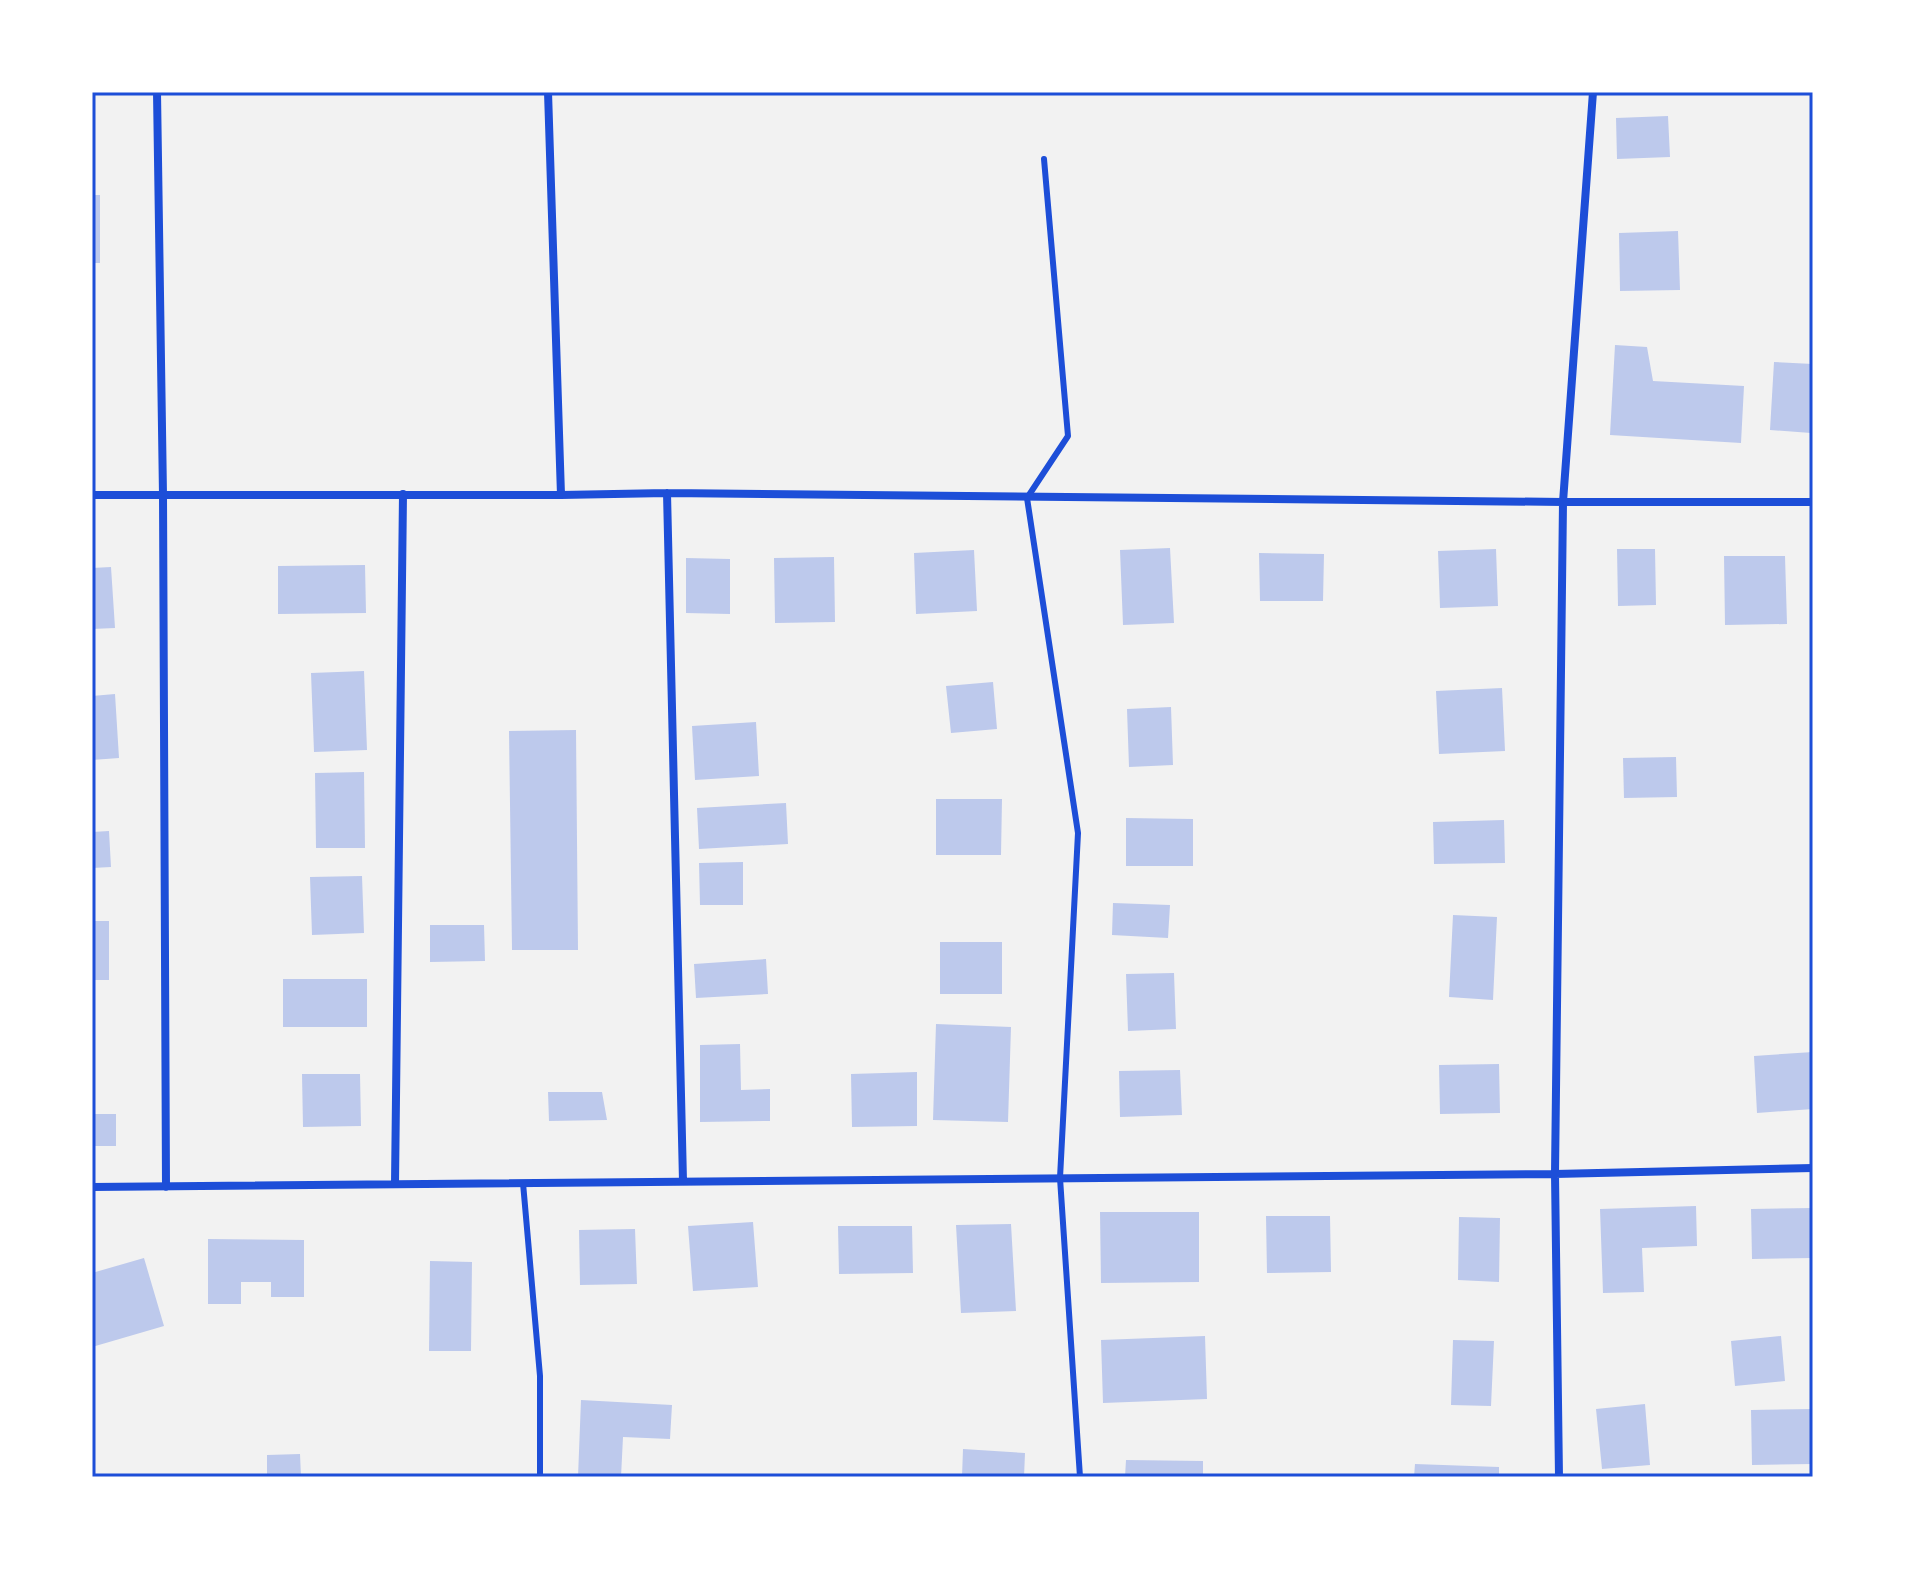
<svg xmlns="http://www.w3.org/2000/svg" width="1905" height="1569" font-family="'Alegreya Sans',sans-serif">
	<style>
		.building { fill: #bdc9ec }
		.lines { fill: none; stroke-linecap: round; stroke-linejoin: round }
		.service { stroke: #1d4ed8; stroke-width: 6 }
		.minor { stroke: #1d4ed8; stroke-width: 8 }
		.neatline { fill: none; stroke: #1d4ed8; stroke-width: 3 }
	</style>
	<rect width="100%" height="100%" fill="#f2f2f2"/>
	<path class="building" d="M 1668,116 L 1670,157 L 1617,159 L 1616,118 Z
		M 92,195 L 100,195 L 100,263 L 92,263 Z
		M 1678,231 L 1680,290 L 1620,291 L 1619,233 Z
		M 1615,345 L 1647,347 L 1653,381 L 1744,386 L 1741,443 L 1610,435 Z
		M 1774,362 L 1813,364 L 1811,433 L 1770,430 Z
		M 1170,548 L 1174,623 L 1123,625 L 1120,550 Z
		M 1496,549 L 1498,606 L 1440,608 L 1438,551 Z
		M 1617,549 L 1655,549 L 1656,605 L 1618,606 Z
		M 974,550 L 977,611 L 916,614 L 914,553 Z
		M 1259,553 L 1324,554 L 1323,601 L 1260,601 Z
		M 1724,556 L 1785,556 L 1787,624 L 1725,625 Z
		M 834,557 L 835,622 L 775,623 L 774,558 Z
		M 686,558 L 730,559 L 730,614 L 686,613 Z
		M 365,565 L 366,613 L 278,614 L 278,566 Z
		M 111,567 L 115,628 L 92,629 L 92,568 Z
		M 364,671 L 367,750 L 314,752 L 311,673 Z
		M 993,682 L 997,729 L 951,733 L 946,686 Z
		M 1502,688 L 1505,751 L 1439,754 L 1436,691 Z
		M 115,694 L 119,758 L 92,760 L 92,696 Z
		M 1171,707 L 1173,765 L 1129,767 L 1127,709 Z
		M 756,722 L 759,776 L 695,780 L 692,726 Z
		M 576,730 L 578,950 L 512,950 L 509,731 Z
		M 1676,757 L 1677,797 L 1624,798 L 1623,758 Z
		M 364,772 L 365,848 L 316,848 L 315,773 Z
		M 936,799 L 1002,799 L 1001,855 L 936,855 Z
		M 786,803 L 788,844 L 699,849 L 697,808 Z
		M 1126,818 L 1193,819 L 1193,866 L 1126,866 Z
		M 1504,820 L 1505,863 L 1434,864 L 1433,822 Z
		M 109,831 L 111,867 L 92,868 L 92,832 Z
		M 743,862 L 743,905 L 700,905 L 699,863 Z
		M 362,876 L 364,933 L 312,935 L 310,877 Z
		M 1113,903 L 1170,905 L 1168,938 L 1112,935 Z
		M 1453,915 L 1497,917 L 1493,1000 L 1449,997 Z
		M 92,921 L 109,921 L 109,980 L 92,980 Z
		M 430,925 L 484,925 L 485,961 L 430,962 Z
		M 940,942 L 1002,942 L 1002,994 L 940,994 Z
		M 766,959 L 768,994 L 696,998 L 694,964 Z
		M 1174,973 L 1176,1029 L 1128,1031 L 1126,974 Z
		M 283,979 L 367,979 L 367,1027 L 283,1027 Z
		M 936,1024 L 1011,1027 L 1008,1122 L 933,1120 Z
		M 740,1044 L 741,1090 L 770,1089 L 770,1121 L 700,1122 L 700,1045 Z
		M 1813,1052 L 1813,1109 L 1757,1113 L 1754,1056 Z
		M 1499,1064 L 1500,1113 L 1440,1114 L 1439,1065 Z
		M 1180,1070 L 1182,1115 L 1120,1117 L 1119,1071 Z
		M 917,1072 L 917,1126 L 852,1127 L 851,1074 Z
		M 302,1074 L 360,1074 L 361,1126 L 303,1127 Z
		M 548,1092 L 602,1092 L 607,1120 L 549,1121 Z
		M 92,1114 L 116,1114 L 116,1146 L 92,1146 Z
		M 1696,1206 L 1697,1246 L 1642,1248 L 1644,1292 L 1603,1293 L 1600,1209 Z
		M 1813,1208 L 1813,1258 L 1752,1259 L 1751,1209 Z
		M 1100,1212 L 1199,1212 L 1199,1282 L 1101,1283 Z
		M 1266,1216 L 1330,1216 L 1331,1272 L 1267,1273 Z
		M 1459,1217 L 1500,1218 L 1499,1282 L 1458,1280 Z
		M 753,1222 L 758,1287 L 693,1291 L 688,1226 Z
		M 1011,1224 L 1016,1311 L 961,1313 L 956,1225 Z
		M 838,1226 L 912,1226 L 913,1273 L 839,1274 Z
		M 635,1229 L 637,1284 L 580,1285 L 579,1230 Z
		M 208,1239 L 304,1240 L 304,1297 L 271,1297 L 271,1282 L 241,1282 L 241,1304 L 208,1304 Z
		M 144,1258 L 164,1326 L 92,1347 L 92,1273 Z
		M 430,1261 L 472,1262 L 471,1351 L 429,1351 Z
		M 1205,1336 L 1207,1399 L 1103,1403 L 1101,1340 Z
		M 1781,1336 L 1785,1381 L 1735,1386 L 1731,1341 Z
		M 1453,1340 L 1494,1341 L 1491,1406 L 1451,1405 Z
		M 581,1400 L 672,1405 L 670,1439 L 623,1437 L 621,1477 L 578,1477 Z
		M 1645,1404 L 1650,1465 L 1602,1469 L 1596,1409 Z
		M 1812,1409 L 1812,1464 L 1752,1465 L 1751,1410 Z
		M 963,1449 L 1025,1453 L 1024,1477 L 962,1477 Z
		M 300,1454 L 301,1477 L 267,1477 L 267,1455 Z
		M 1126,1460 L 1203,1461 L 1203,1477 L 1125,1477 Z
		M 1415,1464 L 1499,1467 L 1499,1477 L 1414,1477 Z"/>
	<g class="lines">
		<path class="service" d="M 1044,159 L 1068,436 L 1027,498 L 1078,833 L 1060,1178 L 1080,1477
			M 523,1183 L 540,1376 L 540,1477"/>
		<path class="minor" d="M 157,92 L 163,495 L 166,1187
			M 548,92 L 561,495
			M 667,493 L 683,1181
			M 92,495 L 561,495 L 667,493 L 1563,502 L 1813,502
			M 395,1184 L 403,494
			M 92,1187 L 1555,1174 L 1813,1168
			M 1559,1477 L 1555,1174 L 1563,502 L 1593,92"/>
	</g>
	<rect width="1905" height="1569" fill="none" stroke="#ffffff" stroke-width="188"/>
	<rect x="94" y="94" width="1717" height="1381" class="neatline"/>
</svg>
